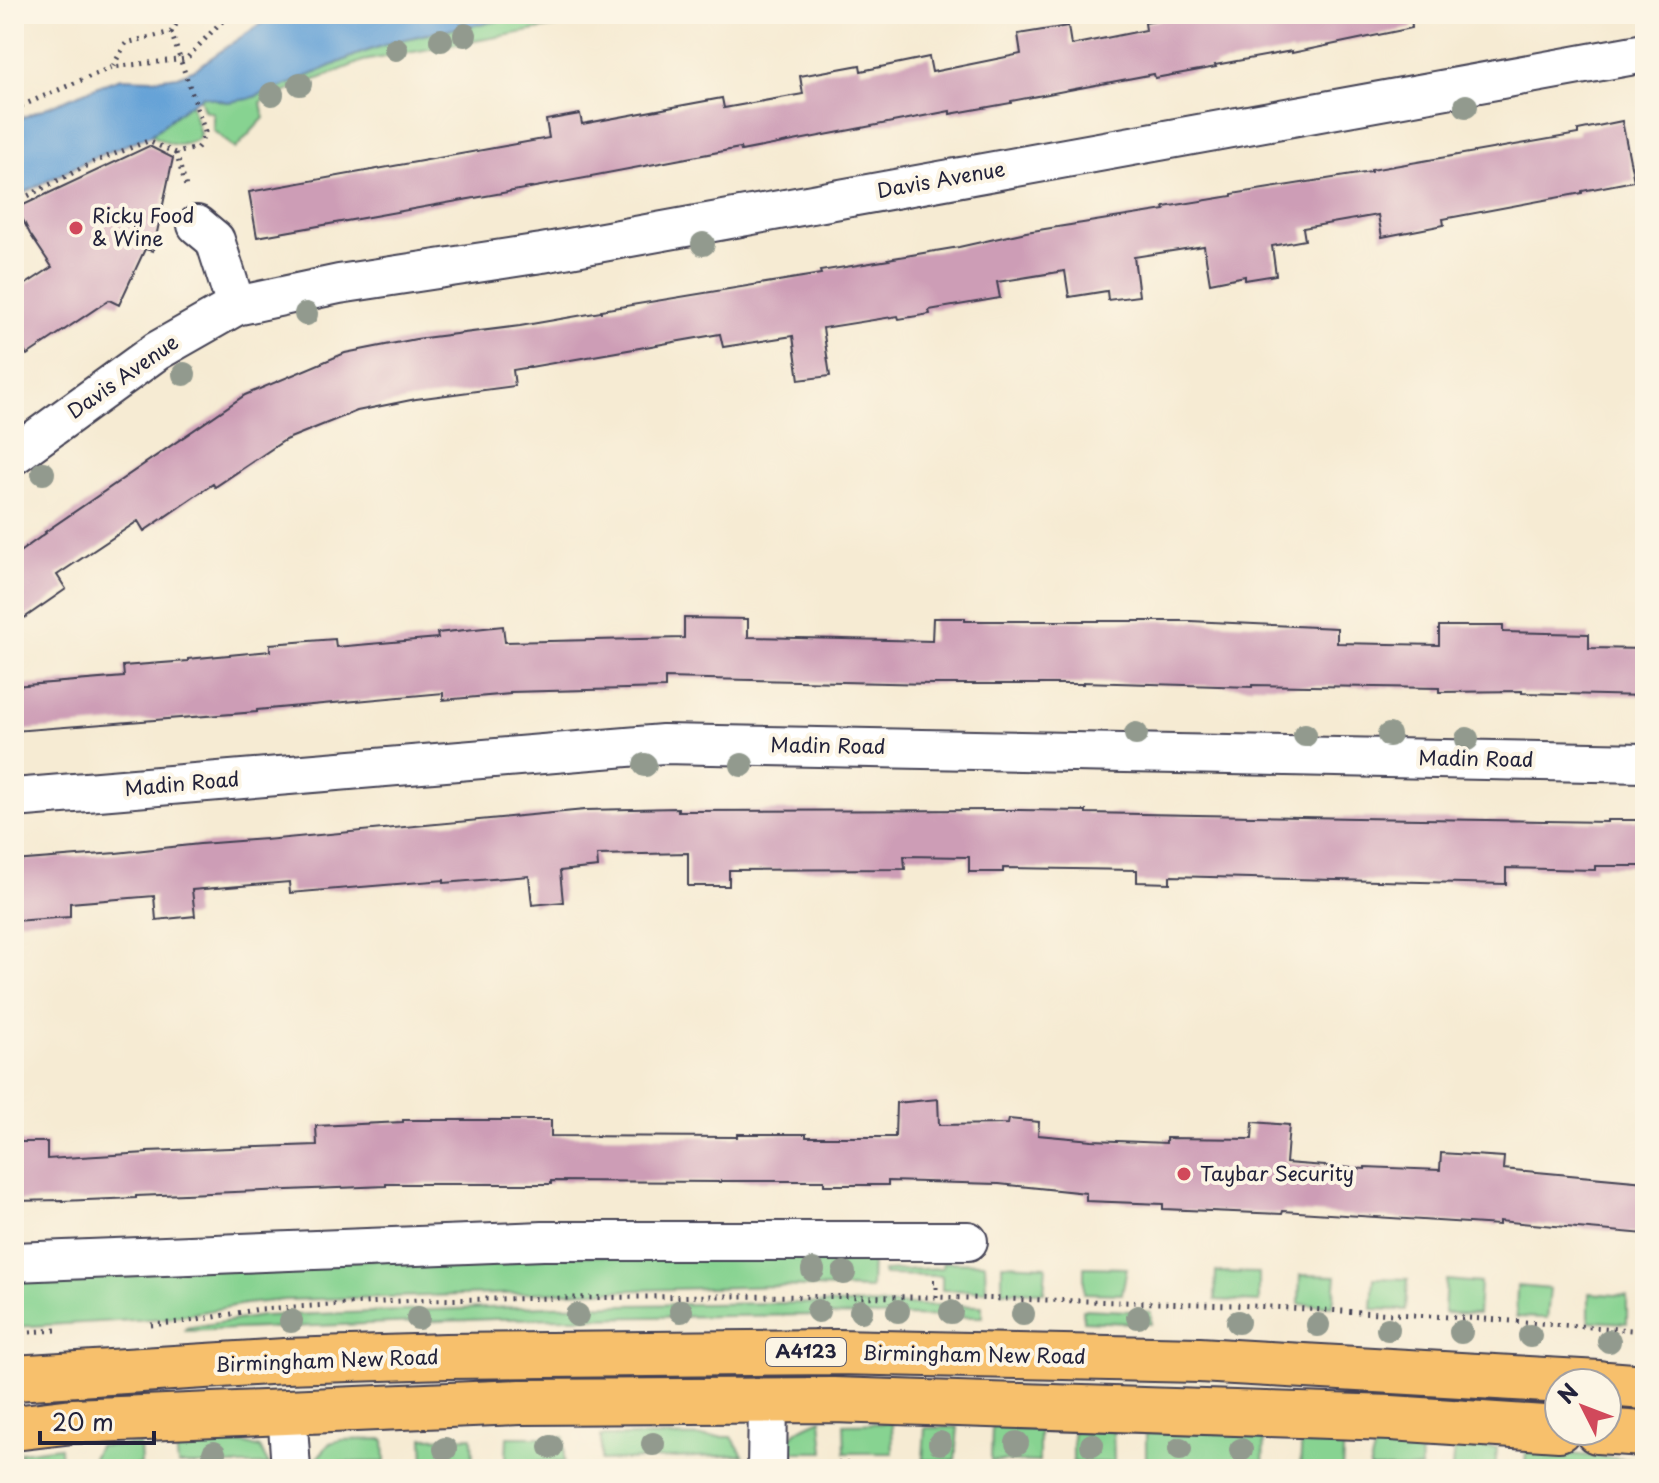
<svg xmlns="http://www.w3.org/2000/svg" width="1659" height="1483" font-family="'Playpen Sans',sans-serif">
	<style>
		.green { fill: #87d391; stroke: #547a66; stroke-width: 2 }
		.water { fill: #66a3d7; stroke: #446289; stroke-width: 2 }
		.building { fill: #cd9db6 }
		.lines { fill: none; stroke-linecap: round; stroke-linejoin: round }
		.street-casing { stroke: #424052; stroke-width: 42 }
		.highway-casing { stroke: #424052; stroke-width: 48 }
		.path { stroke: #424052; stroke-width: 5; stroke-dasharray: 2 6; stroke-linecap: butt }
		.street { stroke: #fff; stroke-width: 38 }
		.highway { stroke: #f7c06c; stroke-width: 44 }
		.path-bridge { stroke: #424052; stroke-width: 5; stroke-dasharray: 2 6; stroke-linecap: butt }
		.tree { fill: #929a8e }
		.poi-dot { fill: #d1495b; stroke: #fcf5e5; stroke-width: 3 }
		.labels { text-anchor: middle; stroke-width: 8; stroke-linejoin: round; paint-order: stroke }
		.shield { fill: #fcf5e5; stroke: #63616e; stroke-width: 2 }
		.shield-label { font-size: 18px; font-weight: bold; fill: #22223b }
		.street-label { font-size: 20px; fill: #22223b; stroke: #fcf5e5 }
		.poi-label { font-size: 20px; fill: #22223b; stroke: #fcf5e5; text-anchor: start }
	</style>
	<rect width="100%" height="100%" fill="#fcf5e5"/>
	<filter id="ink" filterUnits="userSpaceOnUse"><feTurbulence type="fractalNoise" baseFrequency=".0125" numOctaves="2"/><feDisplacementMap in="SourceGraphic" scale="16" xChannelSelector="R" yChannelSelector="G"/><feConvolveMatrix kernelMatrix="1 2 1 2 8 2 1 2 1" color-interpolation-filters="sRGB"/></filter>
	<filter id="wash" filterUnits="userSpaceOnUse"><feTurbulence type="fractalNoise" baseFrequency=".006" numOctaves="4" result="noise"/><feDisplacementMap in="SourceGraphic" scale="32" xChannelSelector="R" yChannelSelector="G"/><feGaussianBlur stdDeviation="1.8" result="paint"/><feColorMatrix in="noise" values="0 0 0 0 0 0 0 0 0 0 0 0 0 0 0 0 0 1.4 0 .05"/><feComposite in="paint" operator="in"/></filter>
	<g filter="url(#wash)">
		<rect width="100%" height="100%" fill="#f6ebd3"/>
		<path class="green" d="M 536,14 L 625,14 L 363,61 L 261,102 L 264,118 L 235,149 L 213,130 L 213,113 L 204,110 L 200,98 L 203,96 L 227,102 L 248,99 L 295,82 L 356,55 L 393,42 L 431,33 Z
			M 191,103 L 200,134 L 198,139 C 177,149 171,145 151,135 Z
			M 872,1254 L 871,1289 L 778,1286 L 284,1300 L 245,1304 L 168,1318 L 14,1327 L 14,1277 L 417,1257 Z
			M 943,1262 L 985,1263 L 986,1291 L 942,1290 L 942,1276 L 884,1275 L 883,1271 L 942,1268 Z
			M 1002,1264 L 1046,1266 L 1044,1292 L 1002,1291 Z
			M 1084,1267 L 1127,1268 L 1122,1294 L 1084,1293 Z
			M 1216,1272 L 1259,1273 L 1259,1302 L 1215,1300 Z
			M 1300,1275 L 1336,1276 L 1333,1306 L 1299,1304 Z
			M 1374,1278 L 1408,1279 L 1406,1310 L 1372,1309 Z
			M 1446,1280 L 1480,1283 L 1478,1314 L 1444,1313 Z
			M 1517,1286 L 1550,1289 L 1547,1318 L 1516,1317 Z
			M 1589,1293 L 1627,1296 L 1627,1323 L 1589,1321 Z
			M 785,1303 L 982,1306 L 982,1317 L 811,1315 L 494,1319 L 185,1331 L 186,1328 L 262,1316 L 549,1306 Z
			M 1083,1309 L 1151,1312 L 1151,1324 L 1083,1321 Z
			M 821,1419 L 824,1452 L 783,1452 C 792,1431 799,1428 821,1419 Z
			M 892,1423 L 893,1453 L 845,1453 L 844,1424 Z
			M 992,1426 L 1039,1426 L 1039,1462 L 991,1461 Z
			M 1073,1426 L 1113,1427 L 1114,1463 L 1073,1462 Z
			M 958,1427 L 955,1461 L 923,1460 L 925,1428 Z
			M 1146,1427 L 1264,1433 L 1263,1468 L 1196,1464 L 1146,1463 Z
			M 1302,1434 L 1344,1437 L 1342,1469 L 1300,1469 Z
			M 601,1436 L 732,1437 L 743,1455 L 601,1461 Z
			M 472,1437 L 473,1463 L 424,1462 L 423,1438 Z
			M 507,1437 L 564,1437 L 564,1462 L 506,1462 Z
			M 384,1439 L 385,1462 L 313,1463 L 330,1443 L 341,1440 Z
			M 1377,1439 L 1420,1442 L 1421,1469 L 1369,1469 Z
			M 244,1443 L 260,1448 L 269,1465 L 178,1465 L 176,1445 Z
			M 140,1445 L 141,1465 L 87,1468 L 98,1446 Z
			M 1454,1445 L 1497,1448 L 1495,1469 L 1452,1469 Z
			M 60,1447 L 61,1469 L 23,1469 L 20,1452 Z
			M 1526,1450 L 1645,1461 L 1645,1469 L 1525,1469 Z"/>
		<path class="water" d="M 279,14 L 536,14 L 431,33 L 393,42 L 356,55 L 295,82 L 248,99 L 227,102 L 203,96 L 185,107 L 151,135 L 91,159 L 14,198 L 14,121 L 101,85 L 121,78 L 154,79 L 178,76 L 195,69 L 241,37 L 270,18 Z"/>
		<g id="blocks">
			<path class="building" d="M 1192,14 L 1411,14 L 1412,28 L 1292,53 L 1292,51 L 1215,65 L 1216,67 L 1155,78 L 1154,74 L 1011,101 L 1011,103 L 950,114 L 950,111 L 741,151 L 740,148 L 591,176 L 591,177 L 257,237 L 249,192 L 549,138 L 546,120 L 580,114 L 582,124 L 722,98 L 724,108 L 803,94 L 800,76 L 860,65 L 861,71 L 929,57 L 932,72 L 1021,54 L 1018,34 L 1068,26 L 1071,45 L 1146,30 L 1145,23 Z
				M 1622,121 L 1634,181 L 1582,191 L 1582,193 L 1443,219 L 1444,225 L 1382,237 L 1378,215 L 1303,228 L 1305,240 L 1272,246 L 1276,275 L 1245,280 L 1245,276 L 1210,283 L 1204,246 L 1134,257 L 1139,296 L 1108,300 L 1107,291 L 1069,297 L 1065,271 L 997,282 L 1000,298 L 929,310 L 930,314 L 899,319 L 898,316 L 823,328 L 830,376 L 799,380 L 793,336 L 723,347 L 720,334 L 513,370 L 515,386 L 416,399 L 357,411 L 285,440 L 215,487 L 213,484 L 144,531 L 138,521 L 57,575 L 66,589 L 14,625 L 14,556 L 46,533 L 45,532 L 245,395 L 345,353 L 416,339 L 520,326 L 601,312 L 601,310 L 821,274 L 820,271 L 889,260 L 888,259 L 959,247 L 1026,232 L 1165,210 L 1164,207 L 1232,196 L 1232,194 L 1371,172 L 1371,170 L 1578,134 L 1578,130 Z
				M 149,146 L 173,158 L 153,251 L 145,249 L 119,305 L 109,300 L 27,355 L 14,337 L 14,292 L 52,267 L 30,234 L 17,208 Z
				M 684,618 L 748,619 L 748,637 L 932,641 L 933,618 L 965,618 L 965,621 L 1190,621 L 1337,628 L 1337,643 L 1439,645 L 1439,626 L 1503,626 L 1503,632 L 1589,634 L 1589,648 L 1645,649 L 1645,696 L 1522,693 L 1522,691 L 1439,692 L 1439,688 L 1252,685 L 1252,687 L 1083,682 L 1083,684 L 932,684 L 665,678 L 665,688 L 510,692 L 510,694 L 443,700 L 443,693 L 257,710 L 257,712 L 14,731 L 14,686 L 124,677 L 123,666 L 188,661 L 188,659 L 270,651 L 270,644 L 335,639 L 336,647 L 438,638 L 437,633 L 503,626 L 505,642 L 684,638 Z
				M 678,808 L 678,811 L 1019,810 L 1086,811 L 1086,813 L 1356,818 L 1607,822 L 1607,820 L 1645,820 L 1645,866 L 1595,866 L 1595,870 L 1506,868 L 1506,884 L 1170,876 L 1170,883 L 1137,882 L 1137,870 L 1003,868 L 1003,872 L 969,872 L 969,857 L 904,856 L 905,869 L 729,870 L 729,886 L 688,886 L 688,853 L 597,855 L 598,867 L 560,871 L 563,902 L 532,905 L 529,876 L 444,883 L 444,880 L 290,893 L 289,882 L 192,890 L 195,916 L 156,920 L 154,896 L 70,903 L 70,917 L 14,921 L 14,861 L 116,853 L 200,844 L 266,839 L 266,840 L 585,810 Z
				M 938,1099 L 939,1125 L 1008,1124 L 1009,1119 L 1039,1122 L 1038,1135 L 1092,1140 L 1166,1143 L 1166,1138 L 1252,1139 L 1253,1122 L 1289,1125 L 1286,1163 L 1365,1169 L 1365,1167 L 1440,1170 L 1441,1153 L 1504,1157 L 1503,1169 L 1645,1182 L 1645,1234 L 1499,1221 L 1499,1225 L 1283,1211 L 1282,1214 L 1163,1209 L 1163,1204 L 1086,1201 L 1086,1193 L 999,1184 L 888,1181 L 888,1185 L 824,1185 L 824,1181 L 721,1181 L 721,1182 L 551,1181 L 551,1184 L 386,1184 L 386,1186 L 136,1196 L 136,1198 L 62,1201 L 62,1200 L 14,1201 L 14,1142 L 47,1142 L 47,1159 L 147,1153 L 147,1151 L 317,1145 L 316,1126 L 403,1122 L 403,1120 L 551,1120 L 551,1136 L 737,1137 L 737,1134 L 806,1134 L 806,1137 L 895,1137 L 896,1103 Z"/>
		</g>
	</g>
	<g filter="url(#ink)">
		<use href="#blocks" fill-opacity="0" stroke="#424052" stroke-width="2"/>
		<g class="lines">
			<defs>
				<path id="street" d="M 197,225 L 215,240 L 236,306
					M 14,455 L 157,351 L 236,306 L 339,284 L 542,253 L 1645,53
					M 14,798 L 663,744 L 1645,763
					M 14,1262 L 543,1241 L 968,1241
					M 287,1411 L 291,1469
					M 767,1469 L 768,1400"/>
				<path id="highway" d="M 14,1378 L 285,1361 L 446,1356 L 837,1352 L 1199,1360 L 1599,1383
					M 1607,1384 L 1645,1387
					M 14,1428 L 73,1421 L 521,1402 L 833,1400 L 1391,1418 L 1559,1429
					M 1597,1431 L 1645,1434"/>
			</defs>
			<use href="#street" class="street-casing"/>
			<use href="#highway" class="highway-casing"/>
			<path class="path" d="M 113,66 L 126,43 L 171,32 L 183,14
				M 14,109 L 112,67 L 186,59 L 221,22 L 240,14
				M 176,153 L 187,190
				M 14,203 L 94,162 L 148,141 L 176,153 L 197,148 L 201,143
				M 933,1282 L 936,1282 L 936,1298
				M 151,1325 L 197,1320 L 260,1309 L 418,1300 L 718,1296 L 931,1297 L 1235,1305 L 1485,1319 L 1645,1331
				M 14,1333 L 57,1330
				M 806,1463 L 1110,1469
				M 565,1469 L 732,1465"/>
			<use href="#street" class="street"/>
			<use href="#highway" class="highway"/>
			<path class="path-bridge" d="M 171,32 L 205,132 L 201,143"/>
		</g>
		<g class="tree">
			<circle cx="465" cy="35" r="12"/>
			<circle cx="441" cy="40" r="12"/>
			<circle cx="396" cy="49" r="12"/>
			<circle cx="300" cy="84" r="12"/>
			<circle cx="272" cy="94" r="12"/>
			<circle cx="1466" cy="106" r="12"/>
			<circle cx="703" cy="244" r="12"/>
			<circle cx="306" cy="314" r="12"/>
			<circle cx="184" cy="374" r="12"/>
			<circle cx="43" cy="473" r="12"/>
			<circle cx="1136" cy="734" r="12"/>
			<circle cx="1305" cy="735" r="12"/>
			<circle cx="1389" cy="735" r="12"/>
			<circle cx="1467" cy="739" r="12"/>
			<circle cx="645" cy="765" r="12"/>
			<circle cx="742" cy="765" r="12"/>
			<circle cx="813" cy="1270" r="12"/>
			<circle cx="844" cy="1273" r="12"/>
			<circle cx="681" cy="1311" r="12"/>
			<circle cx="818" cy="1311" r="12"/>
			<circle cx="861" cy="1311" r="12"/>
			<circle cx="898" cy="1311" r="12"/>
			<circle cx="951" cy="1312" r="12"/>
			<circle cx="1023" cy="1314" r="12"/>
			<circle cx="577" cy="1315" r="12"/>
			<circle cx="1138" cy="1317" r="12"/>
			<circle cx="418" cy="1318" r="12"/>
			<circle cx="291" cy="1321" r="12"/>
			<circle cx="1238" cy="1322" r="12"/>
			<circle cx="1318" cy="1325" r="12"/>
			<circle cx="1388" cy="1329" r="12"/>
			<circle cx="1461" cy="1332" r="12"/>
			<circle cx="1530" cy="1336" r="12"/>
			<circle cx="1609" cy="1341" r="12"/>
			<circle cx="940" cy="1443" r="12"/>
			<circle cx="1017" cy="1443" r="12"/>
			<circle cx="653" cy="1444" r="12"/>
			<circle cx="1092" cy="1445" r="12"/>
			<circle cx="551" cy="1447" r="12"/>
			<circle cx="445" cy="1449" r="12"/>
			<circle cx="1180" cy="1449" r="12"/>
			<circle cx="1241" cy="1450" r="12"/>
			<circle cx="214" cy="1453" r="12"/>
		</g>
	</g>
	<g class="poi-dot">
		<circle cx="76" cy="228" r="8"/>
		<circle cx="1184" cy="1174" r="8"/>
	</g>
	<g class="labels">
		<rect class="shield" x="766" y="1338" width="80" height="28" rx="6"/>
		<g class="shield-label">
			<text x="806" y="1358">A4123</text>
		</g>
		<g class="street-label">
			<text transform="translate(941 180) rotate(-10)" y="7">Davis Avenue</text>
			<text transform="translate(123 377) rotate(-35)" y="7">Davis Avenue</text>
			<text transform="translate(828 746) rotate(1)" y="7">Madin Road</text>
			<text transform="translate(1476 759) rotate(1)" y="7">Madin Road</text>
			<text transform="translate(182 784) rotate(-5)" y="7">Madin Road</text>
			<text transform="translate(974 1355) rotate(1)" y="7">Birmingham New Road</text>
			<text transform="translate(327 1361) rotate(-2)" y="7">Birmingham New Road</text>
		</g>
		<g class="poi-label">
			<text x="92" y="223">Ricky Food<tspan x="92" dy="23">&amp; Wine</tspan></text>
			<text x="1200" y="1181">Taybar Security</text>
		</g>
	</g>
	<rect width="1659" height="1483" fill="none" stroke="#fcf5e5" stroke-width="48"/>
	<g transform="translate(1583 1407) rotate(312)"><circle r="38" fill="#fcf5e5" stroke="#a5a1a1" stroke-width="2"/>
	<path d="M0-6L14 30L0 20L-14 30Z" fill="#d1495b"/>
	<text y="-12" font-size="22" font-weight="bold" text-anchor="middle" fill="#22223b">N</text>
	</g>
	<path d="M40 1431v12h114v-12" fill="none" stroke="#22223b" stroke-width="4"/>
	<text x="52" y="1431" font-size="24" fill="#22223b" stroke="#fcf5e5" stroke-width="6" paint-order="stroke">20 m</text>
</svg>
